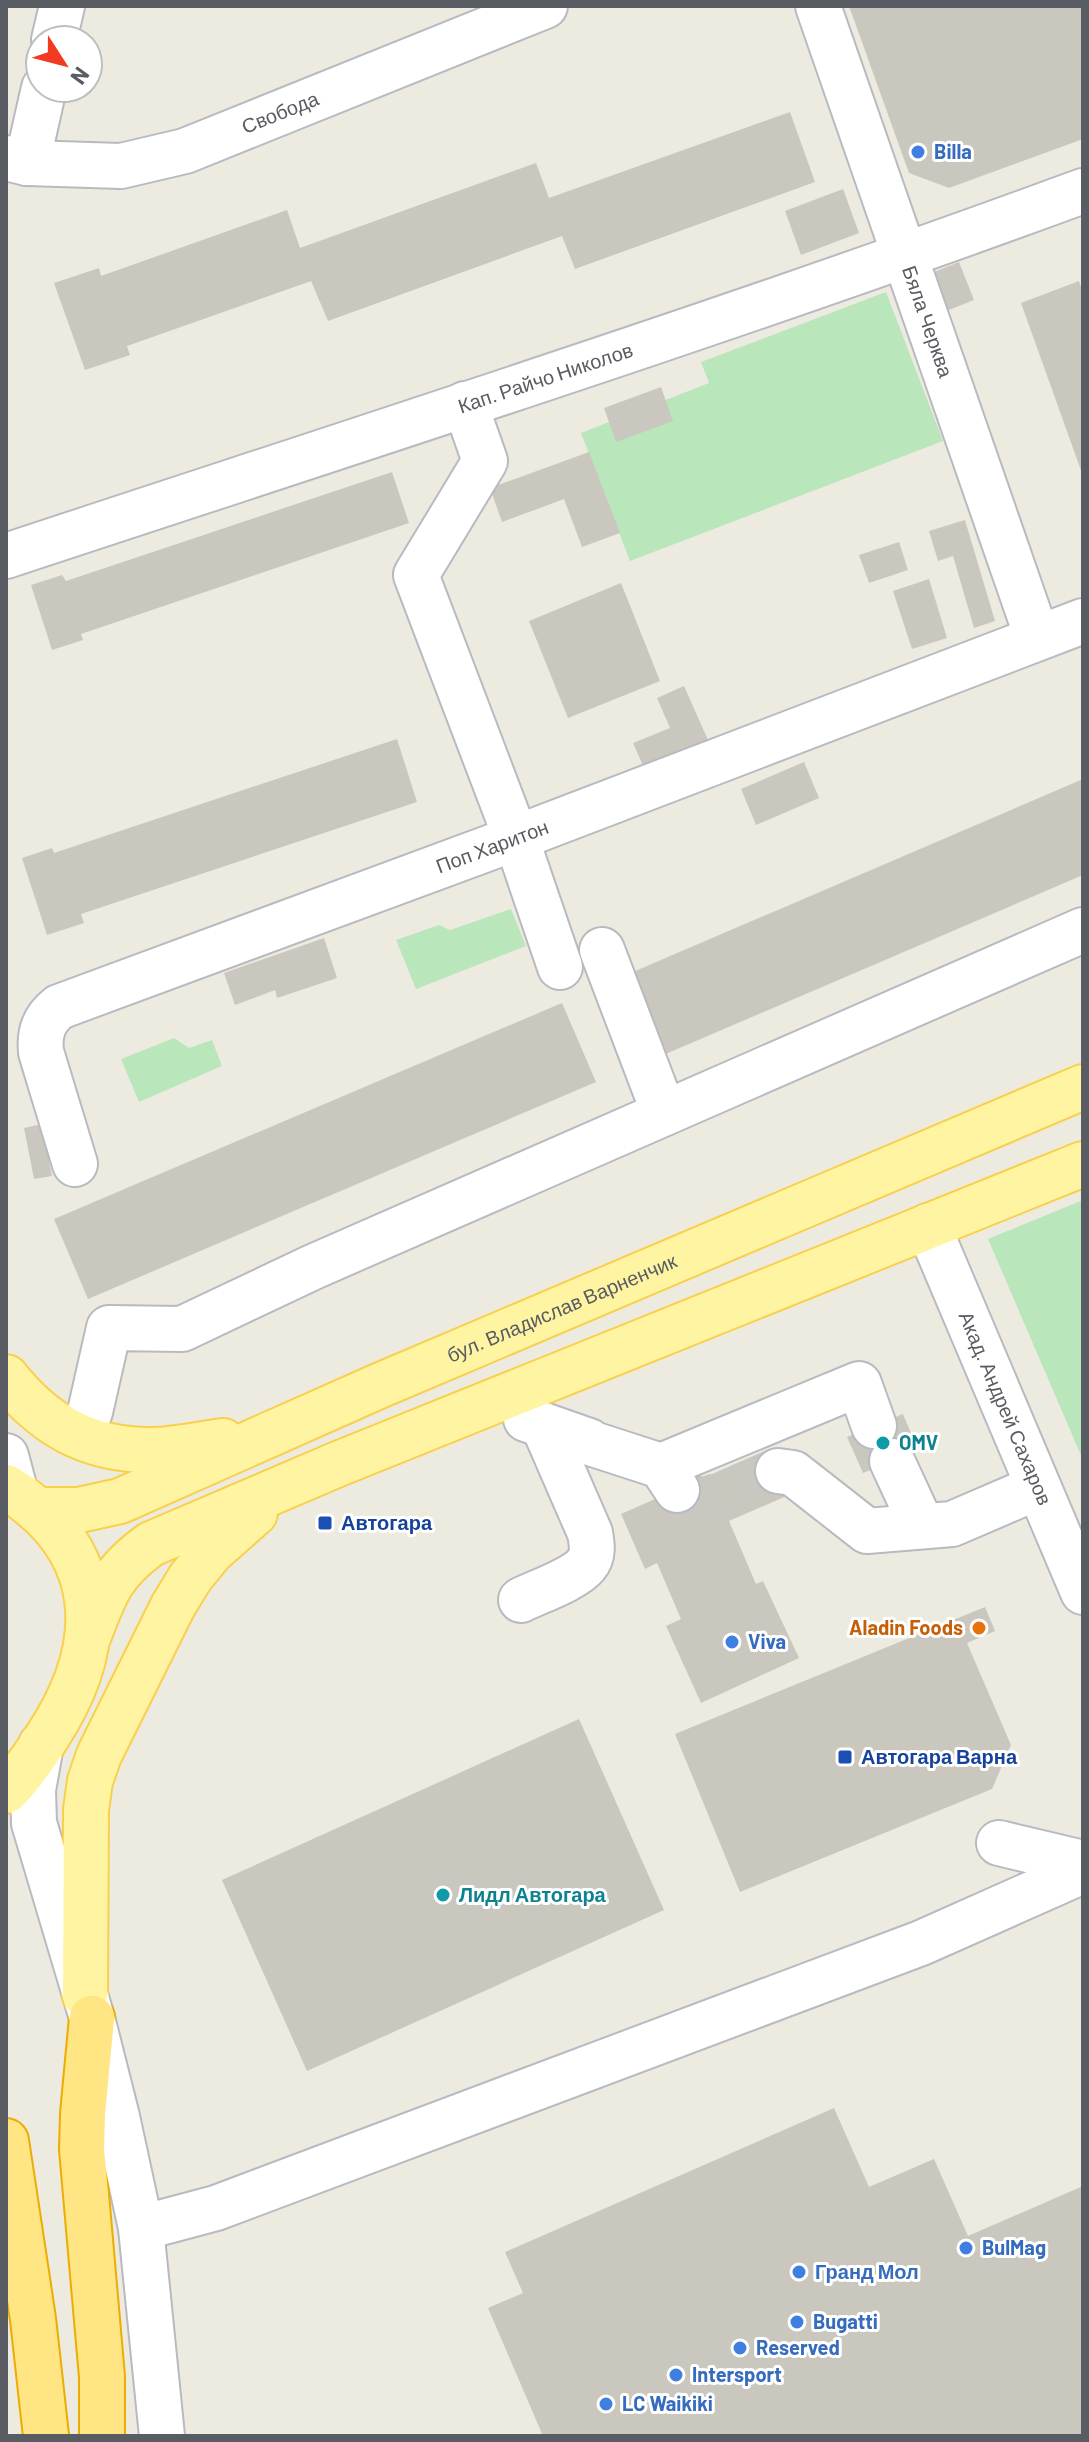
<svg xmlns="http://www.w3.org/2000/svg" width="1089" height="2442" font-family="Barlow,sans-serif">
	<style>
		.green { fill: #bae6bc }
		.building { fill: #cac7bf }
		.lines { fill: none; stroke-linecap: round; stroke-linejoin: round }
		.minor-tunnel { stroke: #c8c7c0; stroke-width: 44; stroke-dasharray: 44 22; stroke-linecap: butt }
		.minor-casing { stroke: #b8bac0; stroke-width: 48 }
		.major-casing { stroke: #f9d04d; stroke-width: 48 }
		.highway-casing { stroke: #ecad00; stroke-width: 48 }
		.minor { stroke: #fff; stroke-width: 44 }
		.major { stroke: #fff4a2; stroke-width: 44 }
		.highway { stroke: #ffe584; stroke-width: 44 }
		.shop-dot { fill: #3f7fe0; stroke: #fff; stroke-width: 3 }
		.culture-dot { fill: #0f9aa8; stroke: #fff; stroke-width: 3 }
		.transit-dot { fill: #1a4fb4; stroke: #fff; stroke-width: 3 }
		.food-dot { fill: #e8710a; stroke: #fff; stroke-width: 3 }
		.labels { text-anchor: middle; stroke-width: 6; stroke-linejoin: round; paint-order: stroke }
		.street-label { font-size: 20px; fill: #595c62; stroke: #fff }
		.shop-label { font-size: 20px; font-weight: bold; fill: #366cbe; stroke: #fff; text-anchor: start }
		.culture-label { font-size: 20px; font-weight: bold; fill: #0d838f; stroke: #fff; text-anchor: start }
		.transit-label { font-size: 20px; font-weight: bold; fill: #164399; stroke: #fff; text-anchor: start }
		.food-label { font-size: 20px; font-weight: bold; fill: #c56008; stroke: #fff; text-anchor: end }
	</style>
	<rect width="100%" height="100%" fill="#edebe0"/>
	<path class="green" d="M 886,292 L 943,441 L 630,561 L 581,433 L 709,383 L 701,362 Z
		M 511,909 L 526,946 L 416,989 L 396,940 L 439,925 L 450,930 Z
		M 174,1038 L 189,1048 L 212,1040 L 222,1066 L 139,1102 L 121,1059 Z
		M 1083,1200 L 1083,1460 L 988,1239 Z"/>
	<path class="building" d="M 849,6 L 1083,6 L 1083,139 L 949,188 L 909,173 Z
		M 790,112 L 815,182 L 575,269 L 562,236 L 328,321 L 311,281 L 127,346 L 130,355 L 85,370 L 54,283 L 99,268 L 101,276 L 287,210 L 300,248 L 536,163 L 549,198 Z
		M 843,189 L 859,233 L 801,255 L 785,211 Z
		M 959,262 L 974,300 L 944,312 L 929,274 Z
		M 1079,281 L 1083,293 L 1083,476 L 1021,303 Z
		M 661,387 L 673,421 L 616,442 L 604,408 Z
		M 589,452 L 620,533 L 582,547 L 564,499 L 502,522 L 490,488 Z
		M 392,472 L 409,523 L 81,634 L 83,640 L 52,650 L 31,585 L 62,575 L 66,581 Z
		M 965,520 L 995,621 L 974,628 L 953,556 L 938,561 L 929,531 Z
		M 899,542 L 908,570 L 869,583 L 859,555 Z
		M 929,579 L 947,638 L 912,649 L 893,591 Z
		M 621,583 L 660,681 L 568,718 L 529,621 Z
		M 684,686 L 708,740 L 644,768 L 633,743 L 670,728 L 657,698 Z
		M 397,739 L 417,802 L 81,914 L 84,923 L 47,935 L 22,858 L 52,848 L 54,853 Z
		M 804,762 L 819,798 L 756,825 L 741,789 Z
		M 1083,779 L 1083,875 L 654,1059 L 619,978 Z
		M 324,938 L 337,978 L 277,998 L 275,990 L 235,1005 L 224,973 Z
		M 562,1003 L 596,1082 L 88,1299 L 54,1219 Z
		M 42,1124 L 52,1176 L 34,1179 L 24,1128 Z
		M 903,1414 L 918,1450 L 863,1473 L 847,1437 Z
		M 769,1449 L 789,1495 L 729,1521 L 756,1584 L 763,1581 L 799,1658 L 701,1703 L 666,1626 L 681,1619 L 657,1563 L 645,1569 L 621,1514 Z
		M 985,1607 L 995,1631 L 967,1643 L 1011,1745 L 992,1789 L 740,1892 L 675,1734 Z
		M 579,1719 L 664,1910 L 307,2071 L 222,1880 Z
		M 834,2108 L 869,2187 L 934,2159 L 968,2236 L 1083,2186 L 1083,2436 L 543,2436 L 488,2308 L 523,2293 L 505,2252 Z"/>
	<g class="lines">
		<path class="minor-tunnel" d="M 677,1490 L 703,1500 L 778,1471"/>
		<defs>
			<g id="minor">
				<path id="s1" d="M 818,6 L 1037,637"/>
				<path d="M 54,40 L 62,6"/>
				<path id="s2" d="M 6,158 L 27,163 L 121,166 L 185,151 L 545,6"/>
				<path d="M 27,163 L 44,88"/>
				<path d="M 465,404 L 485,461 L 416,575 L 516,838 L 560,967"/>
				<path id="s3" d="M 6,556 C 366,437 727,322 1083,191"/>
				<path d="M 602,950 L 664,1113"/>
				<path id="s4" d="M 75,1164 L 41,1052 C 39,1032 44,1019 59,1007 L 516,838 L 1083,621"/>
				<path id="s5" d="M 928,1226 L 1083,1592"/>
				<path d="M 90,1412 L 109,1328 L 182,1329 L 313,1267 L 1083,930"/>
				<path d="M 526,1419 L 589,1441 L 587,1442 L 661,1466 L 677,1490"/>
				<path d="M 6,1456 L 16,1494"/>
				<path d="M 892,1461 L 922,1526"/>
				<path d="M 661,1466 L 859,1384 L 874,1426"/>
				<path d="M 778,1471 L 793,1473 L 867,1531 L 952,1524 L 1038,1487"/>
				<path d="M 521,1600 C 537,1592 575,1579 586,1565 C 594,1556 592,1544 590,1533 L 543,1425"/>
				<path d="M 41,1745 L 33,1790 L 34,1823 L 92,2018 L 117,2117 L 141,2228 L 162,2436"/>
				<path d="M 999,1843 L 1083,1863"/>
				<path d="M 141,2228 L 216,2208 L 921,1943 L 1083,1871"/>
			</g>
			<g id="major">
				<path d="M 6,1377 C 44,1425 88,1450 150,1450 C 174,1450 199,1444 223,1441"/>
				<path d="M 6,1487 C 107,1550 108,1644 47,1737 C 35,1756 22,1775 6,1791"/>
				<path id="s6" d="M 37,1510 L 79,1510 L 120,1501 L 381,1385 L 1083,1087"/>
				<path d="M 89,1635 C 105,1592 112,1572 151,1544 L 338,1464 L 1083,1164"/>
				<path d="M 85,1995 L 86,1810 L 90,1781 L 99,1755 L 173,1606 L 190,1578 L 211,1552 L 255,1513"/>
			</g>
			<path id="highway" d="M 92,2018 L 83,2114 L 82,2149 L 102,2377 L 102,2436
				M 6,2141 L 33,2319 L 46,2436"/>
		</defs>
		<use href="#minor" class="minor-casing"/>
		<use href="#major" class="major-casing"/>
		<use href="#highway" class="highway-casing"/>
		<use href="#minor" class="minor"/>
		<use href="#major" class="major"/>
		<use href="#highway" class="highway"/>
	</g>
	<g class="shop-dot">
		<circle cx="918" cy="152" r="8"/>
		<circle cx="732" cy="1642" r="8"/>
		<circle cx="966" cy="2248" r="8"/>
		<circle cx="799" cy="2272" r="8"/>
		<circle cx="797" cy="2322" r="8"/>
		<circle cx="740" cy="2348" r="8"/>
		<circle cx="676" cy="2375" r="8"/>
		<circle cx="606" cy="2404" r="8"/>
	</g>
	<g class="culture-dot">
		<circle cx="883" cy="1443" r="8"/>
		<circle cx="443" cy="1895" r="8"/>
	</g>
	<g class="transit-dot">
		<rect x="317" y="1515" width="16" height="16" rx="4"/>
		<rect x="837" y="1749" width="16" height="16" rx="4"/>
	</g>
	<circle class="food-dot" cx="979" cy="1628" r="8"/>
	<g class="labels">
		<g class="street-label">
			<text dy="7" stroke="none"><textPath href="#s2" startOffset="284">Свобода</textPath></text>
			<text dy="7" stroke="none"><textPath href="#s1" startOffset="334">Бяла Черква</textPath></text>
			<text dy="7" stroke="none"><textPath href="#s3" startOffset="568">Кап. Райчо Николов</textPath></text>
			<text dy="7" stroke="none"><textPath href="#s4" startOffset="630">Поп Харитон</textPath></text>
			<text dy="7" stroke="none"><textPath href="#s6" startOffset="566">бул. Владислав Варненчик</textPath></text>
			<text dy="7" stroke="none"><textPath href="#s5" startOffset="198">Акад. Андрей Сахаров</textPath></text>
		</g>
		<g class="shop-label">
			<text x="934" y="159">Billa</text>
			<text x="748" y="1649">Viva</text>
			<text x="982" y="2255">BulMag</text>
			<text x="815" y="2279">Гранд Мол</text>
			<text x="813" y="2329">Bugatti</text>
			<text x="756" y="2355">Reserved</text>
			<text x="692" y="2382">Intersport</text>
			<text x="622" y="2411">LC Waikiki</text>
		</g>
		<g class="culture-label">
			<text x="899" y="1450">OMV</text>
			<text x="459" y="1902">Лидл Автогара</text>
		</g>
		<g class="transit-label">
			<text x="341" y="1530">Автогара</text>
			<text x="861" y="1764">Автогара Варна</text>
		</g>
		<g class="food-label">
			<text x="963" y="1635">Aladin Foods</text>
		</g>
	</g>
	<rect width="1089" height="2442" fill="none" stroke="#595c62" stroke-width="16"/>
	<g transform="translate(64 64) rotate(126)"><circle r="38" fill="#ffffff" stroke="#bdbec0" stroke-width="2"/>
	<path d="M0-6L14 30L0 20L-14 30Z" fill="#f23a20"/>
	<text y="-12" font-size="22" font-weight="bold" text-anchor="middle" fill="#595c62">N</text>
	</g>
</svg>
